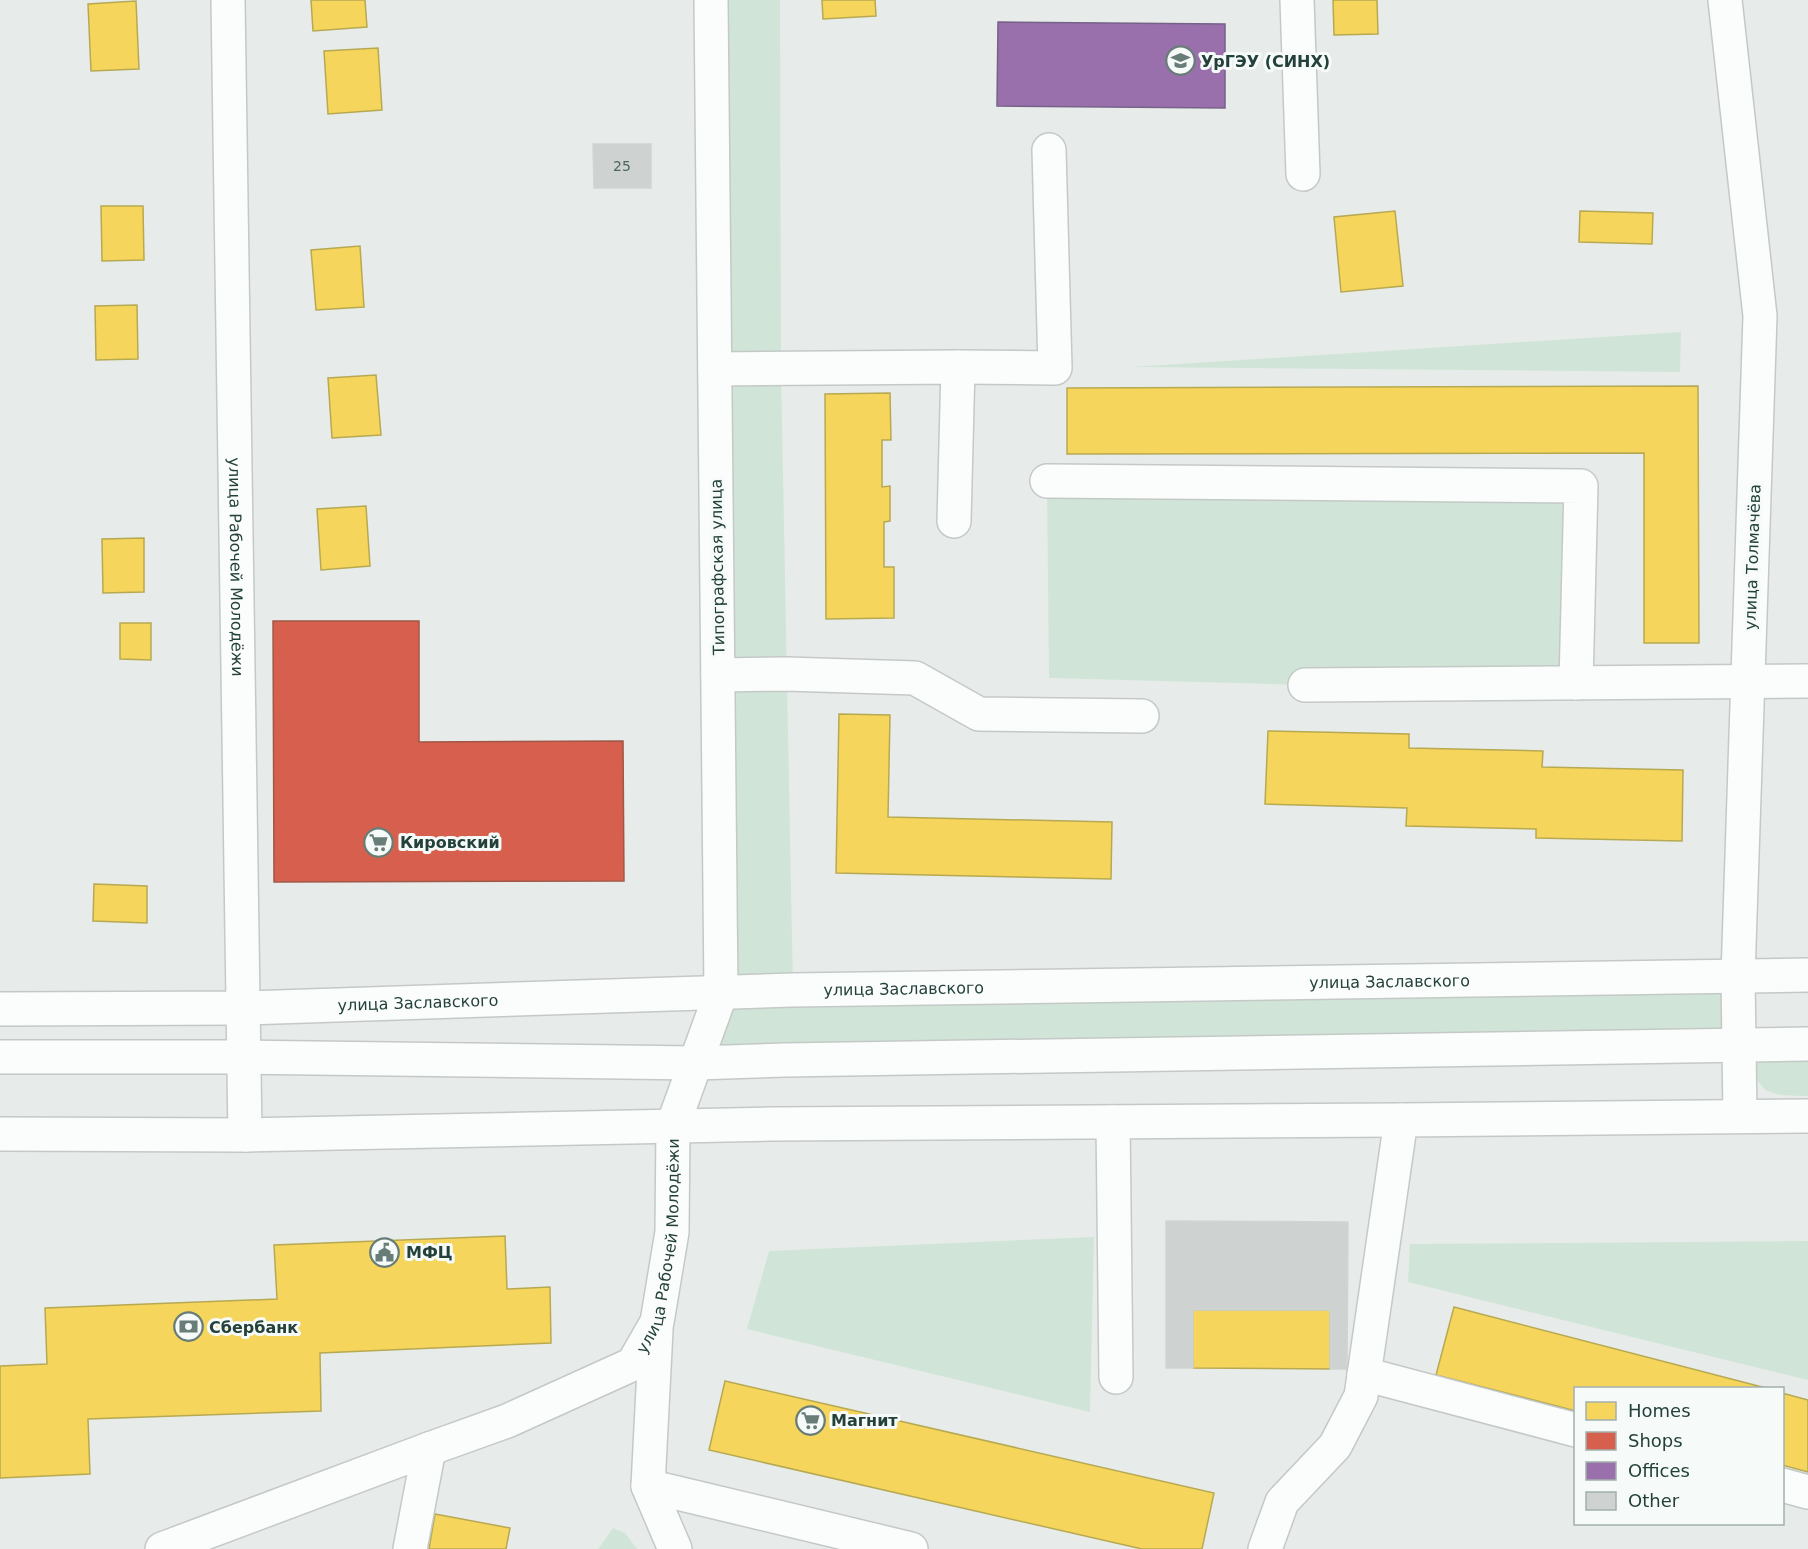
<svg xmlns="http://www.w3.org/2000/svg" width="1808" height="1549" font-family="'DejaVu Sans',sans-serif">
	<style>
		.green { fill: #d0e5d7 }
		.homes { fill: #f6d55c; stroke: #b7a952; stroke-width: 1.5 }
		.shops { fill: #d6604d; stroke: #a05747; stroke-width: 1.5 }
		.offices { fill: #9970ab; stroke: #766289; stroke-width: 1.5 }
		.building { fill: #ced3d1; stroke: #d0d5d3; stroke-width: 1.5 }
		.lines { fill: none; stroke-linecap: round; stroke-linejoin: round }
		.minor-casing { stroke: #c4c9c7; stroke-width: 36 }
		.minor { stroke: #fbfcfc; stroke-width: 33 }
		.labels { text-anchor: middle; stroke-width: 6; stroke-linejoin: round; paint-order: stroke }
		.number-label { font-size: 14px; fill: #4e6660 }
		.poi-label { font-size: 16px; font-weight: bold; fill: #23413a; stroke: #f6faf8; text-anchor: start }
		.street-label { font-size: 16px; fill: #23413a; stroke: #f6faf8 }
	</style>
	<rect width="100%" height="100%" fill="#e7ecea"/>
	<path class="green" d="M 711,0 L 780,0 L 781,369 L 793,990 L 1738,976 L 1739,1045 L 721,1062 Z
		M 1681,332 L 1680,372 L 1131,367 Z
		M 1047,481 L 1581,486 L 1576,683 L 1305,685 L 1049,678 Z
		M 1750,1044 L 1808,1044 L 1808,1096 C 1760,1096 1756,1091 1750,1044 Z
		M 1094,1237 L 1090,1412 L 747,1329 L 769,1251 Z
		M 1808,1241 L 1808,1380 L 1408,1282 L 1410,1244 Z
		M 613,1528 L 625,1533 L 637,1549 L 598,1549 Z"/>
	<path class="homes" d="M 311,0 L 365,0 L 367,27 L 313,31 Z
		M 822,0 L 875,0 L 876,16 L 823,19 Z
		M 1333,0 L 1377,0 L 1378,34 L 1334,35 Z
		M 136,1 L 139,69 L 91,71 L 88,4 Z
		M 378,48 L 382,110 L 328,114 L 324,51 Z
		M 101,206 L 143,206 L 144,260 L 102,261 Z
		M 1395,211 L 1403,286 L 1341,292 L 1334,217 Z
		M 1580,211 L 1653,213 L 1652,244 L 1579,242 Z
		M 360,246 L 364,307 L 316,310 L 311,250 Z
		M 137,305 L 138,359 L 96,360 L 95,306 Z
		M 376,375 L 381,435 L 332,438 L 328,378 Z
		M 1698,386 L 1699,643 L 1644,643 L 1644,453 L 1067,454 L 1067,388 Z
		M 890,393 L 891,440 L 882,440 L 882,487 L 890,486 L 890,521 L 884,522 L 884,567 L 894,567 L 894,618 L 826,619 L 825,394 Z
		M 366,506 L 370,566 L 321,570 L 317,509 Z
		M 144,538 L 144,592 L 103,593 L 102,539 Z
		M 120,623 L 151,623 L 151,660 L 120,659 Z
		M 839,714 L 890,715 L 888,817 L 1112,822 L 1111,879 L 836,873 Z
		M 1268,731 L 1409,734 L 1409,748 L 1543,751 L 1542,767 L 1683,770 L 1682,841 L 1536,838 L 1536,829 L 1406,826 L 1407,808 L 1265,804 Z
		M 94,884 L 147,886 L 147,923 L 93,921 Z
		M 505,1236 L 507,1289 L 550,1287 L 551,1343 L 320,1353 L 321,1411 L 88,1419 L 90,1474 L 0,1478 L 0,1366 L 47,1364 L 45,1308 L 277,1299 L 274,1245 Z
		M 1454,1307 L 1766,1388 L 1576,1388 L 1576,1411 L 1436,1375 Z
		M 1193,1310 L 1330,1310 L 1330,1369 L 1193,1368 Z
		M 725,1381 L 1214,1493 L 1202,1549 L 1142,1549 L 709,1450 Z
		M 1782,1393 L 1808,1400 L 1808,1472 L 1782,1465 Z
		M 435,1514 L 510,1528 L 506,1549 L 429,1549 Z"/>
	<path class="shops" d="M 273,621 L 419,621 L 419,742 L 623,741 L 624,881 L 274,882 Z"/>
	<path class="offices" d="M 998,22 L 1225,24 L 1225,108 L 997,106 Z"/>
	<path class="building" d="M 593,144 L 651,144 L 651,188 L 594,188 Z
		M 1166,1221 L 1348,1222 L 1347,1369 L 1330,1369 L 1330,1310 L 1193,1310 L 1193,1368 L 1166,1368 Z"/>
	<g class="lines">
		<defs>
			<g id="minor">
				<path id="s1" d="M 228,0 L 245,1135"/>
				<path d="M 1297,0 L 1303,174"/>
				<path d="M 1725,0 L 1760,316 L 1738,976 L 1740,1116"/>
				<path d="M 958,367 L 1055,368 L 1049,150"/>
				<path d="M 715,369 L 958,367 L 954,521"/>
				<path d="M 1047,481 L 1581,486 L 1576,683"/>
				<path d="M 718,675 L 786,674 L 915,678 L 979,714 L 1142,716"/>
				<path d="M 1305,685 L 1808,681"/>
				<path id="s2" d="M 0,1009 L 244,1008 L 792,990 L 1808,975"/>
				<path d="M 0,1057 L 244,1057 L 696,1063 L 785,1060 L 1808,1044"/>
				<path d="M 1113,1122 L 1116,1377"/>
				<path d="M 0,1134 L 245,1135 L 772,1124 L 1401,1120 L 1808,1116"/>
				<path d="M 656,1330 L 648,1486 L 675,1549"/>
				<path d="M 1364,1374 L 1576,1430"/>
				<path d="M 1782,1485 L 1808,1492"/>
				<path d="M 648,1486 L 911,1549"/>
				<path id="s3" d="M 162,1549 L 429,1449 L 507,1421 L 633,1364 L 657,1322 L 672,1232 L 673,1125 L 721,993 L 711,0"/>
				<path d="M 410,1549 L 429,1449"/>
				<path d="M 1265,1549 L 1282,1502 L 1335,1446 L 1361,1396 L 1401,1120"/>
			</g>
		</defs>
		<use href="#minor" class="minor-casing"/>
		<use href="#minor" class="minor"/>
	</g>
	<defs>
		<symbol id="university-ring" viewBox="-11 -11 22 22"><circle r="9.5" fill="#f6faf8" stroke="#687d78" stroke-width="1.5"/><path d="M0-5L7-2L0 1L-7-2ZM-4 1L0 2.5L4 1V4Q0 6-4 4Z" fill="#687d78"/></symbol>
		<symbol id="supermarket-ring" viewBox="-11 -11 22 22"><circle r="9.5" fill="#f6faf8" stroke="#687d78" stroke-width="1.5"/><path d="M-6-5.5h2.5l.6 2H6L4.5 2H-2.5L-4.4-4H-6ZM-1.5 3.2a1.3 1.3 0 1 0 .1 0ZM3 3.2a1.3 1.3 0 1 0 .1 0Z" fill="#687d78"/></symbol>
		<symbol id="civic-ring" viewBox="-11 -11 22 22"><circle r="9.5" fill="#f6faf8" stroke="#687d78" stroke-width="1.5"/><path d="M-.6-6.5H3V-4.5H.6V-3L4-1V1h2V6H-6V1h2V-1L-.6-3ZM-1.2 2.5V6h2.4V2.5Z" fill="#687d78"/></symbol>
		<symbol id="bank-ring" viewBox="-11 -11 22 22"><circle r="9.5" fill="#f6faf8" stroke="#687d78" stroke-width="1.5"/><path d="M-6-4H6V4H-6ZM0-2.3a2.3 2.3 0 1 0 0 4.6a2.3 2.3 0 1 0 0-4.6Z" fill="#687d78"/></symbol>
	</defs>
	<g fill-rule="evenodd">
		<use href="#university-ring" x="1164" y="44" width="33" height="33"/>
		<use href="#supermarket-ring" x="362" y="826" width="33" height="33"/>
		<use href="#civic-ring" x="368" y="1236" width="33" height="33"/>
		<use href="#bank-ring" x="172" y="1310" width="33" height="33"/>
		<use href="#supermarket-ring" x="794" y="1404" width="33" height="33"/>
	</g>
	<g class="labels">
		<g class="number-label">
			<text x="622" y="171">25</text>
		</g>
		<g class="poi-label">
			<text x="1201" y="67">УрГЭУ (СИНХ)</text>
			<text x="400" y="848">Кировский</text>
			<text x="406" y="1258">МФЦ</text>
			<text x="209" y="1333">Сбербанк</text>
			<text x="831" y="1426">Магнит</text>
		</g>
		<g class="street-label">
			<text transform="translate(1752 557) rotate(-88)" y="6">улица Толмачёва</text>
			<text transform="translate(717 567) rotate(-91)" y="6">Типографская улица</text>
			<text dy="6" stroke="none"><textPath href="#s1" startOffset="567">улица Рабочей Молодёжи</textPath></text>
			<text dy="6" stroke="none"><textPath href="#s2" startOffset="1390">улица Заславского</textPath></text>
			<text dy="6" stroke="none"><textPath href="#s2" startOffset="904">улица Заславского</textPath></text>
			<text dy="6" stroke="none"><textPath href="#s2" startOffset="418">улица Заславского</textPath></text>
			<text dy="6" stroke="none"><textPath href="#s3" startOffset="630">улица Рабочей Молодёжи</textPath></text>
		</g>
	</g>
	<rect x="1574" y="1387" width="210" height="138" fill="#f6faf8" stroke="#a2b0ac" stroke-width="1.5"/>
	<rect x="1586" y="1402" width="30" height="18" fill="#f6d55c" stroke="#a2b0ac" stroke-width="1.5"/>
	<text x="1628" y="1417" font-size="18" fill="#23413a">Homes</text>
	<rect x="1586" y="1432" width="30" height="18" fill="#d6604d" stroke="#a2b0ac" stroke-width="1.5"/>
	<text x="1628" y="1447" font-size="18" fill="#23413a">Shops</text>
	<rect x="1586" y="1462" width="30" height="18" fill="#9970ab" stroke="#a2b0ac" stroke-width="1.5"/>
	<text x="1628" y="1477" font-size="18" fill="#23413a">Offices</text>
	<rect x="1586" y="1492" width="30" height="18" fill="#ced3d1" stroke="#a2b0ac" stroke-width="1.5"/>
	<text x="1628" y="1507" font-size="18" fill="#23413a">Other</text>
</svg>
